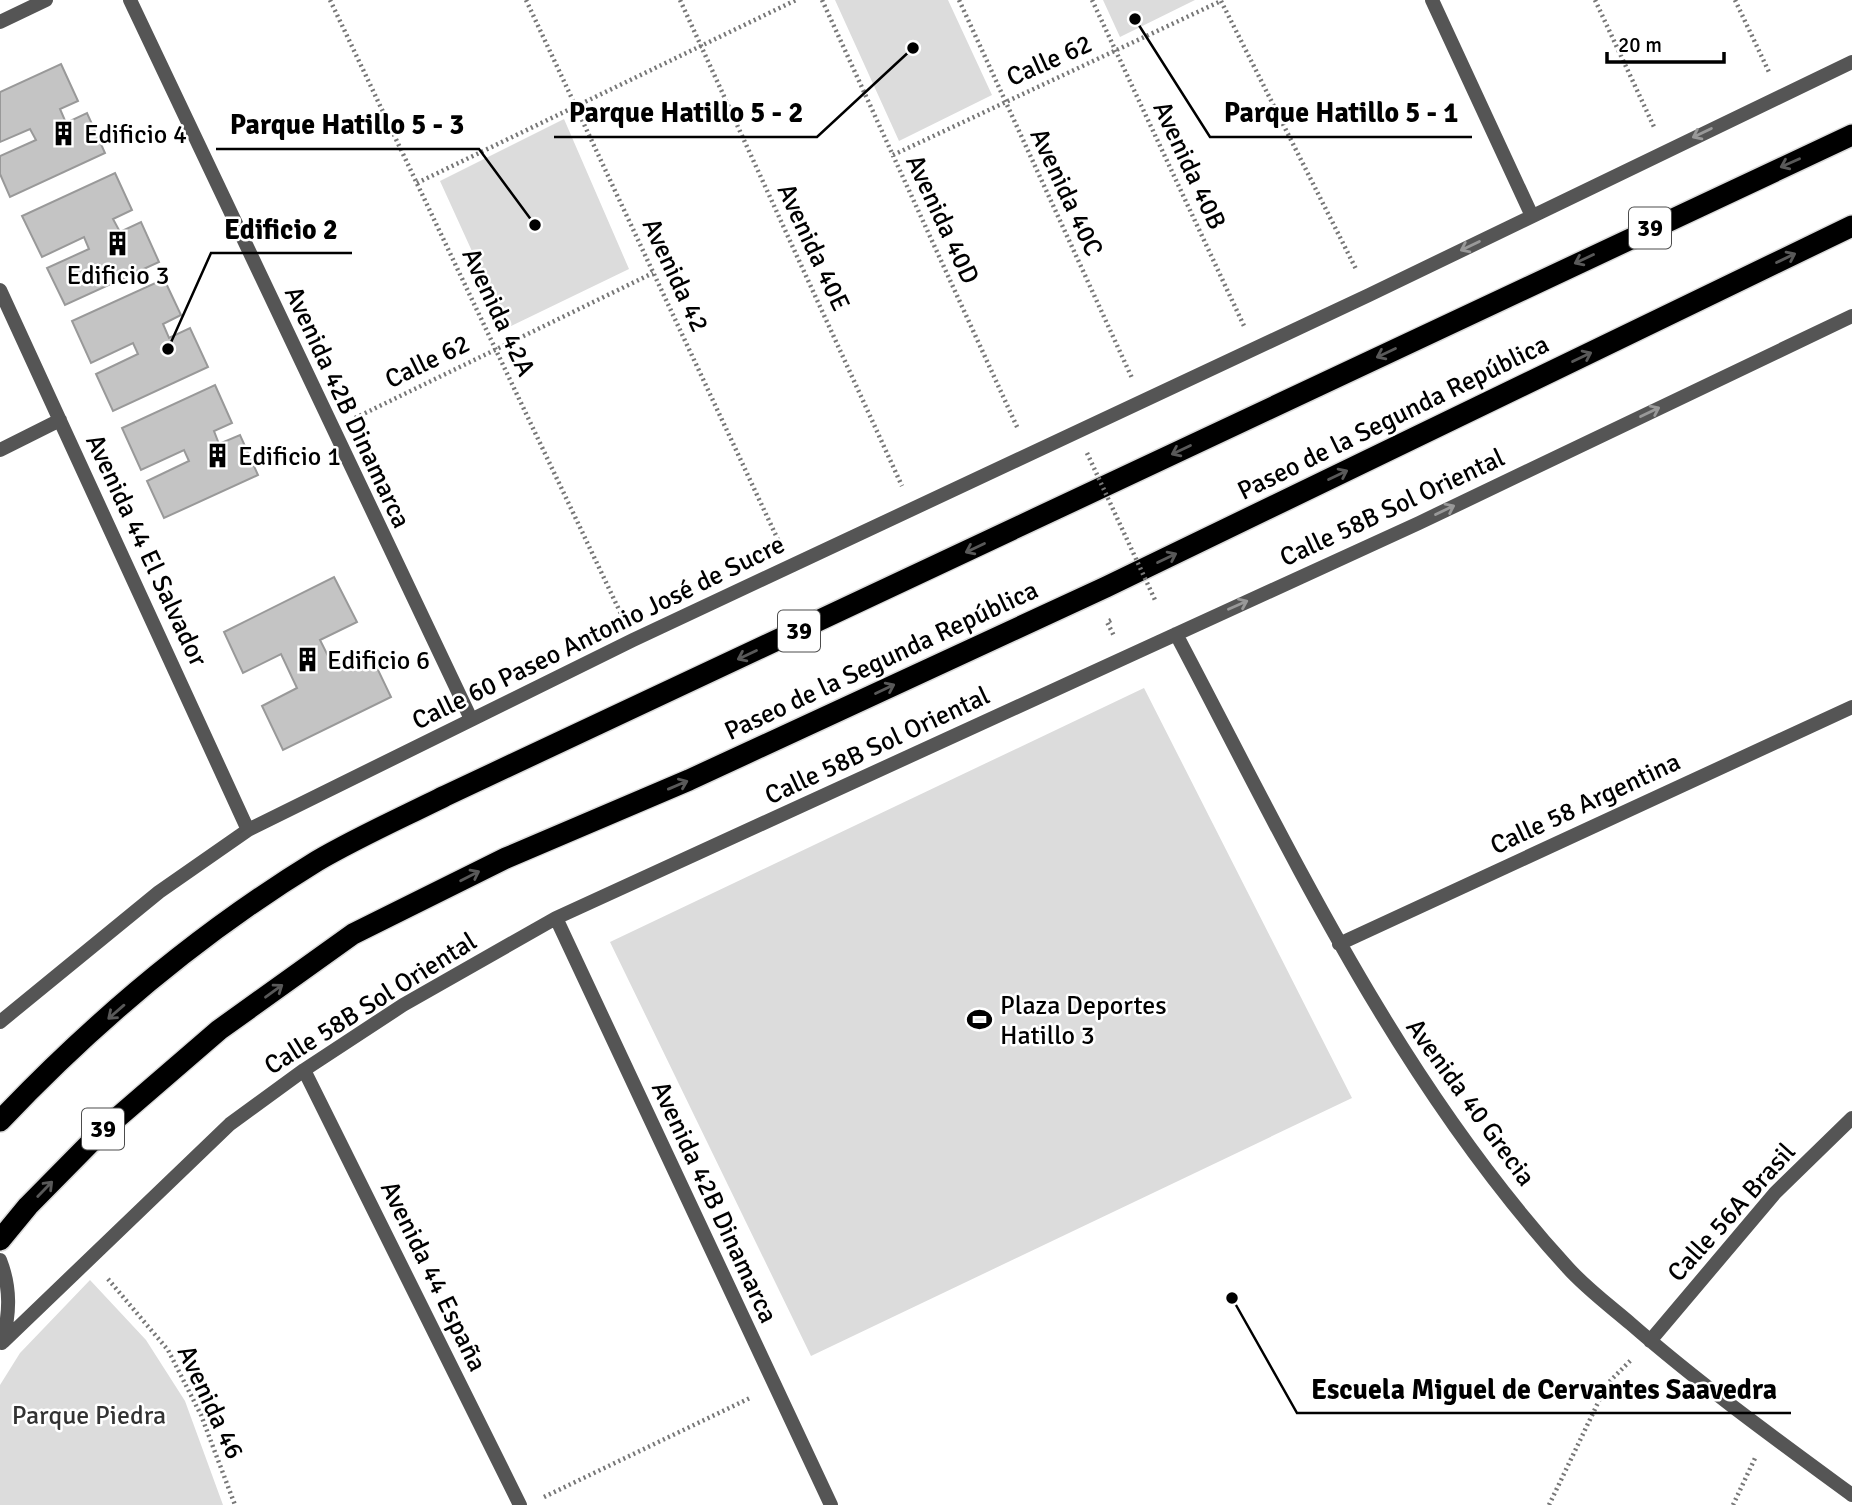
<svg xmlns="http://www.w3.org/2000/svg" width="1852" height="1505" font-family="Signika,sans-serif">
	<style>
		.green { fill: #dcdcdc }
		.building { fill: #c4c4c4; stroke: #999; stroke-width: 2 }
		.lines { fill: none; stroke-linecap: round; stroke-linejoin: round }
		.highway-casing { stroke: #dbdbdb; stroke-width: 24 }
		.path { stroke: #777; stroke-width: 4.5; stroke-dasharray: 2 3.5; stroke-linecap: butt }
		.street { stroke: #555; stroke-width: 14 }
		.highway { stroke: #000; stroke-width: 21 }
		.path-bridge { stroke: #777; stroke-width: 4.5; stroke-dasharray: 2 3.5; stroke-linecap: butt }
		.oneway { stroke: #999 }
		.oneway2 { stroke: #595959 }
		.labels { text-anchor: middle; stroke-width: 5; stroke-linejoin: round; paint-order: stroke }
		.shield { fill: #fff; stroke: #4c4c4c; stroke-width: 2 }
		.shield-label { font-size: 24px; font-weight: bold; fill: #000 }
		.street-label { font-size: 26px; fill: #000; stroke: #fff }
		.poi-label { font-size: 26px; fill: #000; stroke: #fff; text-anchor: start }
		.park-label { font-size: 26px; fill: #333; stroke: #fff }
		.leader { fill: none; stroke: #000; stroke-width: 2.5 }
		.callout-dot { fill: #000; stroke: #fff; stroke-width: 2.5 }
		.callout-label { font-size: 28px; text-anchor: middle; font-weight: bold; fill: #000; stroke: #fff; stroke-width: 5; stroke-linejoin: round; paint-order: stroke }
	</style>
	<rect width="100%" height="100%" fill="#fff"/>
	<path class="green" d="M 835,0 L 948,0 L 992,95 L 899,141 Z
		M 1103,0 L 1195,0 L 1120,37 Z
		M 564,119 L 629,269 L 507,328 L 440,181 Z
		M 1144,688 L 1352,1098 L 811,1356 L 610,942 Z
		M 90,1280 L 146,1340 L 185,1401 L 223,1505 L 0,1505 L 0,1385 L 20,1353 Z"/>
	<path class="building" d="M 61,64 L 78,101 L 60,109 L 66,123 L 87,113 L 105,153 L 10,197 L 0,174 L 0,156 L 36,140 L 30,129 L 0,142 L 0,92 Z
		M 115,173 L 132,210 L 113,219 L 120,232 L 141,222 L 159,262 L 65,305 L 47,268 L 89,249 L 84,237 L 42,257 L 22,216 Z
		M 164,279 L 181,315 L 163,324 L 169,338 L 190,328 L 208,367 L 113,411 L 96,374 L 138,354 L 133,343 L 91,363 L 72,321 Z
		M 215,385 L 232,423 L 214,431 L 219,444 L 240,435 L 258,475 L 164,518 L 147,481 L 189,461 L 184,450 L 141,470 L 122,428 Z
		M 334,577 L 357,622 L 320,640 L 333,666 L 368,649 L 391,697 L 283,750 L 262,706 L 297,688 L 281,654 L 243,673 L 224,632 Z"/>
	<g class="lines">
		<defs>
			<path id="highway" d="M 0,1121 C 93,1023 201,932 317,861 C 358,837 403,817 445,796 L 1852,135
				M 0,1240 L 28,1206 L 102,1131 L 219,1030 L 353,934 L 506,858 L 689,780 L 1106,587 L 1852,226"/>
		</defs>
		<use href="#highway" class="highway-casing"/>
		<path class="path" d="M 330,0 L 622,616
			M 526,0 L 779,542
			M 680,0 L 902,486
			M 822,0 L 1018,429
			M 959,0 L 1132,378
			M 1092,0 L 1244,326
			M 1595,0 L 1655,129
			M 1735,0 L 1769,72
			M 1221,1 L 1357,271
			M 893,155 L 1221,1
			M 417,183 L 796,0
			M 355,418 L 653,273
			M 1111,620 L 1107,622 L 1114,636
			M 108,1279 L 168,1350 L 201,1415 L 235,1505
			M 544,1497 L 750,1398
			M 1549,1505 L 1607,1384 L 1632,1359
			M 1733,1505 L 1756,1456"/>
		<path class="street" d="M 130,0 L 471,719
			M 1432,0 L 1532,216
			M 0,22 L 46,0
			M 0,290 L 248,830
			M 0,450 L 60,420
			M 1176,634 C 1292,854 1398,1082 1568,1268 C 1587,1289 1610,1306 1631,1324 C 1701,1385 1777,1440 1852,1495
			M 556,918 L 831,1505
			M 1339,944 L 1852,707
			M 0,1022 L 159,892 L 248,830 L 633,640 L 1369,295 L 1852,62
			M 304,1070 L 520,1505
			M 0,1260 C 11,1288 10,1314 2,1343
			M 1650,1341 L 1775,1193 L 1852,1118
			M 3,1342 L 230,1124 L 304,1070 L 403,1005 L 556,918 L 1419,523 L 1852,316"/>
		<use href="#highway" class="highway"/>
		<path class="path-bridge" d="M 1087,453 L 1155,600"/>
	</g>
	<defs><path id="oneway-shaft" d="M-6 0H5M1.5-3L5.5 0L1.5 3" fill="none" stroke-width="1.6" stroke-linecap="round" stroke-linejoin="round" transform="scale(1.75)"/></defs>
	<g class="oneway">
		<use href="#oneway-shaft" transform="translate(1702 133) rotate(154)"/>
		<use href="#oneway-shaft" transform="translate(1470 246) rotate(154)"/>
		<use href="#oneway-shaft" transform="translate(1650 412) rotate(-26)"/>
		<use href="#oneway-shaft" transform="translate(1445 510) rotate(-26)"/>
		<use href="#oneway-shaft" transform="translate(1238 605) rotate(-24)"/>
	</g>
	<g class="oneway2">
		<use href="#oneway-shaft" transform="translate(1790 163) rotate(156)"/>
		<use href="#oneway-shaft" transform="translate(1786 258) rotate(-26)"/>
		<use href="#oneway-shaft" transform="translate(1584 259) rotate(155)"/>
		<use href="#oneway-shaft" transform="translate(1386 353) rotate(155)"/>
		<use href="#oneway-shaft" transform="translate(1582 357) rotate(-26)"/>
		<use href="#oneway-shaft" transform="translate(1181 450) rotate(155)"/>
		<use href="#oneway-shaft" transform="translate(1338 475) rotate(-26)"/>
		<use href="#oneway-shaft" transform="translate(975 548) rotate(155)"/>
		<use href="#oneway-shaft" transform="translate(1167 558) rotate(-26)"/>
		<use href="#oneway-shaft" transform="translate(747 655) rotate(155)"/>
		<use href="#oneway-shaft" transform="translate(885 689) rotate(-25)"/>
		<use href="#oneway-shaft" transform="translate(678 785) rotate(-23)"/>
		<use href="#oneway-shaft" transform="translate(470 876) rotate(-27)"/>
		<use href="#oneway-shaft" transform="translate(274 991) rotate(-36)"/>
		<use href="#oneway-shaft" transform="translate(116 1012) rotate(139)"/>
		<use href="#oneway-shaft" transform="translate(45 1189) rotate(-46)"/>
	</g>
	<defs>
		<symbol id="building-bare" viewBox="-9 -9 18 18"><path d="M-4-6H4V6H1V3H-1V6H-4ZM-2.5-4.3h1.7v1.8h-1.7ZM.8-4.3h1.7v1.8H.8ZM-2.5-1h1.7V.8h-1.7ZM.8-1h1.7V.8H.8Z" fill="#000" stroke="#fff" stroke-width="2.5" paint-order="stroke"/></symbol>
		<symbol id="stadium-bare" viewBox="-9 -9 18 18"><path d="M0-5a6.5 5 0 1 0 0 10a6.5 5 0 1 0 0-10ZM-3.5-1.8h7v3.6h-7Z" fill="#000" stroke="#fff" stroke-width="2.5" paint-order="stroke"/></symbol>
	</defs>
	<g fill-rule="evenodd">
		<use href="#building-bare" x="46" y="116" width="35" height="35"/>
		<use href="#building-bare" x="100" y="226" width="35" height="35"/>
		<use href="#building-bare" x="200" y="438" width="35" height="35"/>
		<use href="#building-bare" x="290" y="642" width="35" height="35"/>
		<use href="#stadium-bare" x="962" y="1002" width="35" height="35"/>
	</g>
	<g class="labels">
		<g class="shield">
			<rect x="1629" y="207.5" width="42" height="41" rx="5"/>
			<rect x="778" y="610.5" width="42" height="41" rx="5"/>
			<rect x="82" y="1108.5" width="42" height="41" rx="5"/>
		</g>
		<g class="shield-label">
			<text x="1650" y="236">39</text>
			<text x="799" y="639">39</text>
			<text x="103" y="1137">39</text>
		</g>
		<g class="street-label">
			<text transform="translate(1049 60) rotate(-24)" y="9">Calle 62</text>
			<text transform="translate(1190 165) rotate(65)" y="9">Avenida 40B</text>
			<text transform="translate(1067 192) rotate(65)" y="9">Avenida 40C</text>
			<text transform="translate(943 219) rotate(65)" y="9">Avenida 40D</text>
			<text transform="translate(814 247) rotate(65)" y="9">Avenida 40E</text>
			<text transform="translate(676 275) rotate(65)" y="9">Avenida 42</text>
			<text transform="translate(499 312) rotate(65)" y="9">Avenida 42A</text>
			<text transform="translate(427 361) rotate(-26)" y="9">Calle 62</text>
			<text transform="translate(348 407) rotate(65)" y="9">Avenida 42B Dinamarca</text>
			<text transform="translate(1393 417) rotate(-26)" y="9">Paseo de la Segunda República</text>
			<text transform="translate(1392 507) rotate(-25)" y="9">Calle 58B Sol Oriental</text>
			<text transform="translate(147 550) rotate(65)" y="9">Avenida 44 El Salvador</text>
			<text transform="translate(598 632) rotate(-26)" y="9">Calle 60 Paseo Antonio José de Sucre</text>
			<text transform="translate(881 660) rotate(-25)" y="9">Paseo de la Segunda República</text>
			<text transform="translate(877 745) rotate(-25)" y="9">Calle 58B Sol Oriental</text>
			<text transform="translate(1585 803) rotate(-25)" y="9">Calle 58 Argentina</text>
			<text transform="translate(370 1003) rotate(-32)" y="9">Calle 58B Sol Oriental</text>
			<text transform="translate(1471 1102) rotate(54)" y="9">Avenida 40 Grecia</text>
			<text transform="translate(715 1202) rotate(65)" y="9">Avenida 42B Dinamarca</text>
			<text transform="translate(1731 1212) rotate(-48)" y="9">Calle 56A Brasil</text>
			<text transform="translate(434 1276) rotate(64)" y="9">Avenida 44 España</text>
			<text transform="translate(211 1402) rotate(65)" y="9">Avenida 46</text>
		</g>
		<g class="poi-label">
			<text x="84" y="143">Edificio 4</text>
			<text x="118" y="284" text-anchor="middle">Edificio 3</text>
			<text x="238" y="465">Edificio 1</text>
			<text x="327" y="669">Edificio 6</text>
			<text x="1000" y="1014">Plaza Deportes<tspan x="1000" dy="30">Hatillo 3</tspan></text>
		</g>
		<g class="park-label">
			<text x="89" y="1424">Parque Piedra</text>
		</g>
	</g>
	<path class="leader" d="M1135 19L1210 137H1472M913 48L817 137H554M535 225L479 149H216M168 349L211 253H352M1232 1298L1297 1413H1791"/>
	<g class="callout-dot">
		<circle cx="1135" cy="19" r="7"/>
		<circle cx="913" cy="48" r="7"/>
		<circle cx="535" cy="225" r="7"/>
		<circle cx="168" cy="349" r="7"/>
		<circle cx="1232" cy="1298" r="7"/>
	</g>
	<g class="callout-label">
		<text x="1341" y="122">Parque Hatillo 5 - 1</text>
		<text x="686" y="122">Parque Hatillo 5 - 2</text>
		<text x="347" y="134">Parque Hatillo 5 - 3</text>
		<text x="281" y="239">Edificio 2</text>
		<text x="1544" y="1399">Escuela Miguel de Cervantes Saavedra</text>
	</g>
	<path d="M1607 52v10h117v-10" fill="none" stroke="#000000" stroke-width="3.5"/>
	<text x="1618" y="52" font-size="21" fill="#000000" stroke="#ffffff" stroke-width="5" paint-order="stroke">20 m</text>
</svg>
